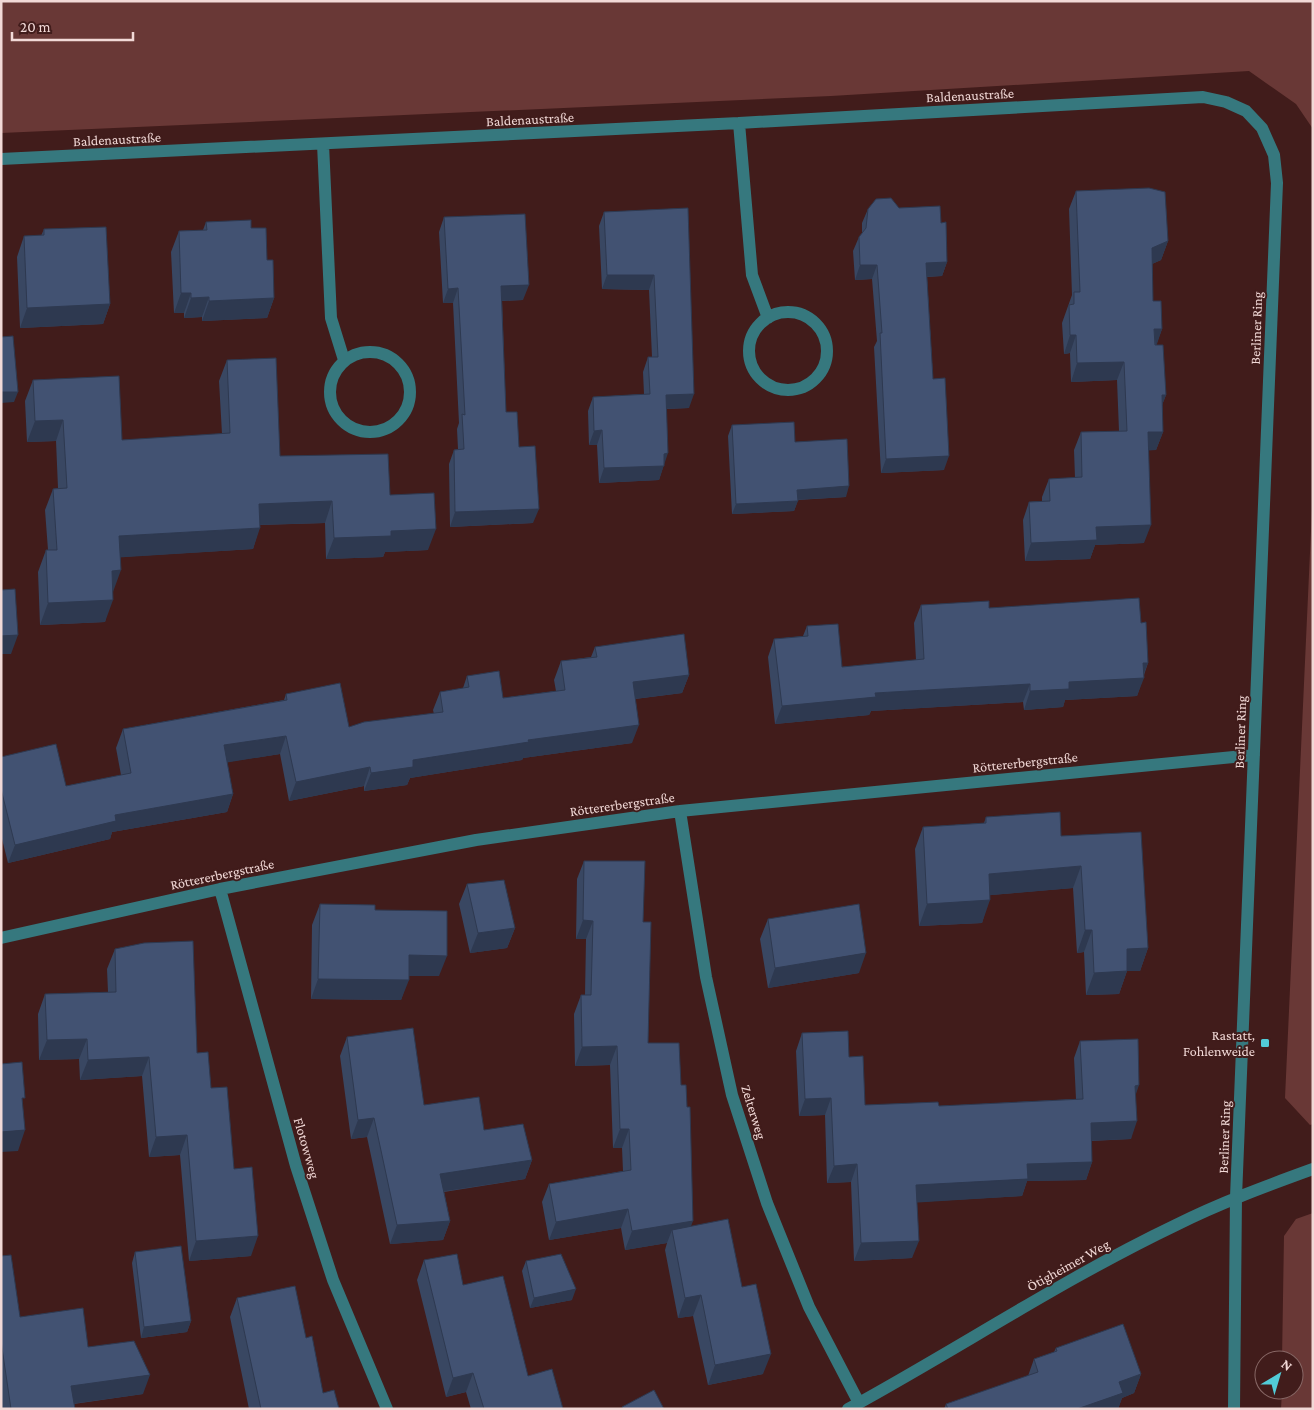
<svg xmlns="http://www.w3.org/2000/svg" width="1314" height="1410" font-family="'Crimson Pro',serif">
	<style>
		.green { fill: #693836 }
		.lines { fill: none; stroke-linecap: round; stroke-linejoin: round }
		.minor { stroke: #36787e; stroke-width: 12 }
		.wall { fill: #394762 }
		.shaded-wall { fill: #2e3950 }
		.building { fill: #425272; stroke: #2e3950 }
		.poi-dot { fill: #52cbd7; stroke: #411c1b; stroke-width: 2 }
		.labels { text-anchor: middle; stroke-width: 4; stroke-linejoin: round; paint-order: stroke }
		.street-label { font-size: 14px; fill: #f2d9d7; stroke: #411c1b }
		.poi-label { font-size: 14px; fill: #f2d9d7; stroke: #411c1b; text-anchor: end }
	</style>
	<rect width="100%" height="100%" fill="#411c1b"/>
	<path class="green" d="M 1,1 L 1313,1 L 1313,129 L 1296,104 L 1249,71 L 831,96 L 1,133 Z
		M 1313,487 L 1313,1124 L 1310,1125 L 1285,1098 Z
		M 1313,1213 L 1313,1409 L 1281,1409 L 1282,1390 L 1294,1390 L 1294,1360 L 1282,1360 L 1284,1236 L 1296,1219 Z"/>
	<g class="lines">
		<path class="minor" d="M 739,123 L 752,275 L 768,318
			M 323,144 L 331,318 L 344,360
			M 1,159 L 739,123 L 1203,97 L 1226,102 L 1246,111 L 1262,128 L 1274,155 L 1277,183 L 1236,1197 L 1234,1409
			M749 351a39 39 0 1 1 78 0a39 39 0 1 1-78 0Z
			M330 392a40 40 0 1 1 80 0a40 40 0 1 1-80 0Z
			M 680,811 L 706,977 L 732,1095 L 767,1203 L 809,1307 L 859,1403
			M 220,889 L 296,1166 L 333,1280 L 387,1409
			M 1,938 L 220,889 L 476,840 L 680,811 L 1254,755
			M 848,1409 C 958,1349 1063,1279 1176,1225 C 1220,1203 1266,1186 1313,1169"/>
	</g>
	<path class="wall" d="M 1076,191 L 1168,241 L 1161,260 L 1152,264 L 1153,301 L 1162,329 L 1156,345 L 1166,395 L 1162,405 L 1163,432 L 1156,450 L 1149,450 L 1144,543 L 1095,545 L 1090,559 L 1025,561 L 1023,520 L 1029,502 L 1042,501 L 1042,497 L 1049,479 L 1075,478 L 1074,450 L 1081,432 L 1119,431 L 1117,380 L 1071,382 L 1070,353 L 1064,354 L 1062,323 L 1072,295 L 1069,209 Z
		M 688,208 L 689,408 L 666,409 L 664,464 L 659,480 L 599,483 L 597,445 L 589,445 L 588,411 L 593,397 L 644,394 L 643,372 L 648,357 L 652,357 L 649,290 L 602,289 L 599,226 L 604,212 Z
		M 899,208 L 941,223 L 947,262 L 942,276 L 927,277 L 933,379 L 944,470 L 881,473 L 874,347 L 877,341 L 872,279 L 855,280 L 853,251 L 859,237 L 862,234 L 862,223 L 868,209 Z
		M 444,217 L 523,300 L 502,301 L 506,412 L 519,447 L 533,523 L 450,527 L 449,464 L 454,450 L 458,449 L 457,429 L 459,423 L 453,303 L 443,303 L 439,232 Z
		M 206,222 L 251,228 L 267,260 L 274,298 L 267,318 L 202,321 L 202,317 L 184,318 L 184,313 L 174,313 L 171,252 L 179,231 L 203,230 Z
		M 44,229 L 110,304 L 103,324 L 20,328 L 17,257 L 24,236 L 41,236 Z
		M 227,360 L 280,456 L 390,495 L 428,550 L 385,552 L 383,557 L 326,559 L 325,523 L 260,525 L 253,549 L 120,557 L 105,622 L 40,625 L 38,572 L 46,550 L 48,550 L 45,510 L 53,489 L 58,488 L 56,441 L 27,442 L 25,401 L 33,380 L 122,440 L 222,434 L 219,381 Z
		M 732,425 L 795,442 L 846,497 L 798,500 L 794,511 L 732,514 L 728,436 Z
		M 921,605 L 989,608 L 1141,623 L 1148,663 L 1137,696 L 1065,700 L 1063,707 L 1024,710 L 1023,702 L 871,711 L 869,715 L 775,724 L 768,657 L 774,639 L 803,636 L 807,626 L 842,667 L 916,660 L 914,623 Z
		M 595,647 L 689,675 L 682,693 L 635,699 L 632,743 L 523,758 L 522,760 L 410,778 L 407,785 L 364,791 L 364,786 L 289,801 L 280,754 L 227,762 L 233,794 L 227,812 L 112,832 L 110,839 L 8,863 L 1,835 L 1,757 L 66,786 L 121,775 L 116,748 L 123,729 L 284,700 L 286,694 L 349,727 L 434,714 L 433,710 L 440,692 L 463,688 L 467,676 L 503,698 L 556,691 L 554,680 L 561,661 L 591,657 Z
		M 986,817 L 1061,836 L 1148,948 L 1140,971 L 1127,971 L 1119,994 L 1086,995 L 1084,952 L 1077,953 L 1073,888 L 990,895 L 982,923 L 919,926 L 915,849 L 923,827 L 984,823 Z
		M 584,861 L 643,922 L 648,1043 L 681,1085 L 691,1226 L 742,1287 L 763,1374 L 708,1385 L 693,1316 L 678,1318 L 665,1250 L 667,1243 L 625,1250 L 621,1228 L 549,1240 L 542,1202 L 549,1184 L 623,1171 L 622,1148 L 613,1148 L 610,1065 L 575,1066 L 574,1014 L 581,995 L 585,995 L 586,939 L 576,939 L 577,879 Z
		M 467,884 L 515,928 L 507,948 L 470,953 L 459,904 Z
		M 320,904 L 375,910 L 439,976 L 409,976 L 401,1000 L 311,999 L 312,925 Z
		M 768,919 L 859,973 L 768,988 L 760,939 Z
		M 115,949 L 197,1053 L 211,1088 L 234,1169 L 251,1256 L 189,1261 L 180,1155 L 149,1157 L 142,1076 L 80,1080 L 79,1059 L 39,1060 L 38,1014 L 45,994 L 108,992 L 107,969 Z
		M 802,1033 L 849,1057 L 865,1105 L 939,1106 L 1076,1099 L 1074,1058 L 1080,1041 L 1136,1095 L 1131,1139 L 1091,1141 L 1092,1162 L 1086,1180 L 1027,1181 L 1022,1196 L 917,1202 L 912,1258 L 854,1261 L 851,1182 L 827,1183 L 825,1115 L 799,1116 L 796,1051 Z
		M 347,1037 L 424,1105 L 532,1160 L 525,1179 L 444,1192 L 450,1221 L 443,1240 L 390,1244 L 367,1137 L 351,1139 L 340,1056 Z
		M 135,1252 L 191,1321 L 187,1332 L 141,1338 L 132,1263 Z
		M 1,1256 L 20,1317 L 88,1347 L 143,1394 L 74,1404 L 75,1409 L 2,1409 Z
		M 424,1260 L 463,1285 L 528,1376 L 563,1409 L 471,1409 L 466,1392 L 446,1397 L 417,1280 Z
		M 526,1261 L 572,1300 L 530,1308 L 522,1271 Z
		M 237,1298 L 306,1338 L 323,1393 L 339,1409 L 249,1409 L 230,1317 Z
		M 1056,1348 L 1141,1374 L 1134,1393 L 1122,1398 L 1118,1409 L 944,1409 L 946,1404 L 1028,1376 L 1034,1359 L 1054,1352 Z"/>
	<path class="shaded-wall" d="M 1168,241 L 1161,260 L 1145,267 L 1152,248 Z
		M 947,262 L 942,276 L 921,277 L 926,263 Z
		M 860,265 L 877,265 L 872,279 L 855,280 Z
		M 607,275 L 654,275 L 649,290 L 602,289 Z
		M 529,285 L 523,300 L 496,301 L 501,286 Z
		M 458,288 L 453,303 L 443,303 L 448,289 Z
		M 181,293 L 191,293 L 184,313 L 174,313 Z
		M 209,297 L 202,317 L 184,318 L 191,298 Z
		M 274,298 L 267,318 L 202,321 L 209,301 Z
		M 110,304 L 103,324 L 20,328 L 27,308 Z
		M 1154,329 L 1162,329 L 1156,347 Z
		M 1070,335 L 1076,335 L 1070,353 L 1064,354 Z
		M 1124,362 L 1117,380 L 1071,382 L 1077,363 Z
		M 1,392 L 18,392 L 14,402 L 1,403 Z
		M 694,394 L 689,408 L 660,409 L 666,395 Z
		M 1162,395 L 1166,395 L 1159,413 Z
		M 63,420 L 56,441 L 27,442 L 35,421 Z
		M 602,430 L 597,445 L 589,445 L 594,431 Z
		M 1148,432 L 1163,432 L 1156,450 L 1141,451 Z
		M 668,453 L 659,480 L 599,483 L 604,468 L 664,454 Z
		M 949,456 L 944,470 L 881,473 L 886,459 Z
		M 849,486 L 846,497 L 793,500 L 797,490 Z
		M 332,501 L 325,523 L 251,525 L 259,504 Z
		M 798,501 L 794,511 L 732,514 L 736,504 Z
		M 539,509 L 533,523 L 450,527 L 455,512 Z
		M 1151,525 L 1144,543 L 1095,545 L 1090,559 L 1025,561 L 1031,543 L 1096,527 Z
		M 260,528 L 253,549 L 111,558 L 119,536 Z
		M 436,529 L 428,550 L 385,552 L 383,557 L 326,559 L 334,538 L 391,531 Z
		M 121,570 L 113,592 L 112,571 Z
		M 113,600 L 105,622 L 40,625 L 48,603 Z
		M 18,635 L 11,654 L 1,654 L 1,636 Z
		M 1143,663 L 1148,663 L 1142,678 L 1144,678 L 1137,696 L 1065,700 L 1063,707 L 1024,710 L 1030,691 Z
		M 689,675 L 682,693 L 626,700 L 633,682 Z
		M 1030,684 L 1023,702 L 871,711 L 869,715 L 775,724 L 782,706 L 875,693 Z
		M 639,725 L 632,743 L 523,758 L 522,760 L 410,778 L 407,785 L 364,791 L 371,773 L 413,760 L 528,740 Z
		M 286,736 L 280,754 L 218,764 L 224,745 Z
		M 370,767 L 364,786 L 289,801 L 296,782 Z
		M 233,794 L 227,812 L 112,832 L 110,839 L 8,863 L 15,845 L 115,815 Z
		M 1081,866 L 1073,888 L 981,896 L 989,874 Z
		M 990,900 L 982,923 L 919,926 L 927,904 Z
		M 583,920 L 593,921 L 586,939 L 576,939 Z
		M 515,928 L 507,948 L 470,953 L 478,933 Z
		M 1085,930 L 1092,930 L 1084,952 L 1077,953 Z
		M 1148,948 L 1140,971 L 1127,971 L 1119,994 L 1086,995 L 1094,973 L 1127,949 Z
		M 866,953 L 859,973 L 768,988 L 775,968 Z
		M 409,955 L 447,956 L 439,976 L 402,976 Z
		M 318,979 L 409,980 L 401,1000 L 311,999 Z
		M 87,1039 L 79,1059 L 39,1060 L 47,1040 Z
		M 617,1046 L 610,1065 L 575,1066 L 582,1047 Z
		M 149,1057 L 142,1076 L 80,1080 L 88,1060 Z
		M 1139,1085 L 1133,1103 L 1135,1086 Z
		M 831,1098 L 825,1115 L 799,1116 L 805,1099 Z
		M 374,1118 L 367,1137 L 351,1139 L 358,1120 Z
		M 1137,1121 L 1131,1139 L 1084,1141 L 1091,1123 Z
		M 620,1129 L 629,1129 L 622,1148 L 613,1148 Z
		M 25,1130 L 18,1151 L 1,1152 L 1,1132 Z
		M 187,1135 L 180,1155 L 149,1157 L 156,1137 Z
		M 532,1160 L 525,1179 L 433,1193 L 440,1174 Z
		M 1092,1162 L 1086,1180 L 1027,1181 L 1022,1196 L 910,1203 L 916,1185 L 1027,1164 Z
		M 857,1164 L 851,1182 L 827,1183 L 834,1166 Z
		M 628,1209 L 621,1228 L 549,1240 L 556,1222 Z
		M 450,1221 L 443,1240 L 390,1244 L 397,1225 Z
		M 693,1221 L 686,1240 L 672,1230 L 667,1243 L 625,1250 L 632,1231 Z
		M 258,1236 L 251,1256 L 189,1261 L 196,1241 Z
		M 919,1241 L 912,1258 L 854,1261 L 861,1243 Z
		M 576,1289 L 572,1300 L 530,1308 L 534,1298 Z
		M 701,1295 L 693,1316 L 678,1318 L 685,1298 Z
		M 191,1321 L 187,1332 L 141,1338 L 144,1327 Z
		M 771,1354 L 763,1374 L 708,1385 L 715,1365 Z
		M 473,1373 L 466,1392 L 446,1397 L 453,1378 Z
		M 1141,1374 L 1134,1393 L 1122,1398 L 1118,1409 L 1077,1409 L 1119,1382 Z
		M 150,1375 L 143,1394 L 64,1405 L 71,1386 Z"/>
	<path class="building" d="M 1149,188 L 1165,192 L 1168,241 L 1152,248 L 1153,301 L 1161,301 L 1162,329 L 1154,329 L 1155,345 L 1163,345 L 1166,395 L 1162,395 L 1163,432 L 1148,432 L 1151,525 L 1096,527 L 1097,540 L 1031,543 L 1029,502 L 1050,501 L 1049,479 L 1082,477 L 1081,432 L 1127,431 L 1124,362 L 1077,363 L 1076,335 L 1070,335 L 1069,305 L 1074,304 L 1074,292 L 1080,292 L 1076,191 Z
		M 891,198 L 899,208 L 940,206 L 941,223 L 946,222 L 947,262 L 926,263 L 933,379 L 945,378 L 949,456 L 886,459 L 880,333 L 882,333 L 877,265 L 860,265 L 859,237 L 866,228 L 868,209 L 876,199 Z
		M 688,208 L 694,394 L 666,395 L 668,453 L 664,454 L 664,466 L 604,468 L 602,430 L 594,431 L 593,397 L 650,394 L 648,357 L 658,357 L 654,275 L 607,275 L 604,212 Z
		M 525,214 L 529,285 L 501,286 L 506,412 L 517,412 L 519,447 L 535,446 L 539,509 L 455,512 L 454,450 L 464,449 L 462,414 L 465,415 L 458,288 L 448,289 L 444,217 Z
		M 251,220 L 251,228 L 266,228 L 267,260 L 273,260 L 274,298 L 209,301 L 209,297 L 191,298 L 191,293 L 181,293 L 179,231 L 207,230 L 206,222 Z
		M 106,227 L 110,304 L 27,308 L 24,236 L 44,235 L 44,229 Z
		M 13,336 L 18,392 L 1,392 L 1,337 Z
		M 276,358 L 280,456 L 388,454 L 390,495 L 434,493 L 436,529 L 391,531 L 391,536 L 334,538 L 332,501 L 259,504 L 260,528 L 119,536 L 121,570 L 112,571 L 113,600 L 48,603 L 46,550 L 57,550 L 53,489 L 67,488 L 63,420 L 35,421 L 33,380 L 119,376 L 122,440 L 230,433 L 227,360 Z
		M 794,422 L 795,442 L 847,439 L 849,486 L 797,490 L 798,501 L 736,504 L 732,425 Z
		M 15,589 L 18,635 L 1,636 L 1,590 Z
		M 1139,598 L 1141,623 L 1146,622 L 1148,663 L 1143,663 L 1144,678 L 1069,682 L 1069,689 L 1030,691 L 1030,684 L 875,693 L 876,697 L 782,706 L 774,639 L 808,636 L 807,626 L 838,624 L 842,667 L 924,659 L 921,605 L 989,601 L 989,608 Z
		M 684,634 L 689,675 L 633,682 L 639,725 L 528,740 L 529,742 L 413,760 L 413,767 L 371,773 L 370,767 L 296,782 L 286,736 L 224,745 L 233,794 L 115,815 L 116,821 L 15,845 L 1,789 L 1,757 L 56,744 L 66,786 L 131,773 L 123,729 L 287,700 L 286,694 L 340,683 L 349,727 L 364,722 L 443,712 L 440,692 L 469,687 L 467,676 L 499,671 L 503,698 L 565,690 L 561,661 L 597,657 L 595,647 Z
		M 1060,812 L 1061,836 L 1141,832 L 1148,948 L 1127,949 L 1127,971 L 1094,973 L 1092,930 L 1085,930 L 1081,866 L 989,874 L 990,900 L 927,904 L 923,827 L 986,823 L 986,817 Z
		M 584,861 L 645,861 L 643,922 L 651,922 L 648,1043 L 679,1043 L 681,1085 L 686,1085 L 687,1107 L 690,1107 L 693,1221 L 632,1231 L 628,1209 L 556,1222 L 549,1184 L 631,1170 L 629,1129 L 620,1129 L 617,1046 L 582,1047 L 581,995 L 591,995 L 593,921 L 583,920 Z
		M 504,880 L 515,928 L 478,933 L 467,884 Z
		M 320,904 L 375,905 L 375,910 L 447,911 L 447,956 L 409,955 L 409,980 L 318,979 Z
		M 859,904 L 866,953 L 775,968 L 768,919 Z
		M 193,941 L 197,1053 L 208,1052 L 211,1088 L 227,1087 L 234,1169 L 252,1167 L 258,1236 L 196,1241 L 187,1135 L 156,1137 L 149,1057 L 88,1060 L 87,1039 L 47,1040 L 45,994 L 116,992 L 115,949 L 144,943 Z
		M 413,1028 L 424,1105 L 479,1097 L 484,1130 L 523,1124 L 532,1160 L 440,1174 L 450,1221 L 397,1225 L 374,1118 L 358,1120 L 347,1037 Z
		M 848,1031 L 849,1057 L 863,1056 L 865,1105 L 938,1102 L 939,1106 L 1083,1099 L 1080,1041 L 1138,1039 L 1139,1085 L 1135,1086 L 1137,1121 L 1091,1123 L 1092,1162 L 1027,1164 L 1028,1179 L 916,1185 L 919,1241 L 861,1243 L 857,1164 L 834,1166 L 831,1098 L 805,1099 L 802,1033 Z
		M 22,1062 L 25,1098 L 22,1098 L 25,1130 L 1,1132 L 1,1064 Z
		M 728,1219 L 742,1287 L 756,1284 L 771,1354 L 715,1365 L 701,1295 L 685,1298 L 672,1230 Z
		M 181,1246 L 191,1321 L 144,1327 L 135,1252 Z
		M 457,1254 L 463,1285 L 503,1276 L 528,1376 L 552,1369 L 563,1409 L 484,1409 L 473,1373 L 453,1378 L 424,1260 Z
		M 561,1254 L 576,1289 L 534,1298 L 526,1261 Z
		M 11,1255 L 20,1317 L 83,1308 L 88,1347 L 134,1341 L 150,1375 L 71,1386 L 75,1409 L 11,1409 L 1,1341 L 1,1256 Z
		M 295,1286 L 306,1338 L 312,1336 L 323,1393 L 334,1390 L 339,1409 L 261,1409 L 237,1298 Z
		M 1123,1324 L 1141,1374 L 1119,1382 L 1123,1393 L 1077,1409 L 948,1409 L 946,1404 L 1038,1372 L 1034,1359 L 1057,1351 L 1056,1348 Z
		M 654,1390 L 664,1409 L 623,1409 L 622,1407 Z"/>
	<rect class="poi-dot" x="1260" y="1038" width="10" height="10" rx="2.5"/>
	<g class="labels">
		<g class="street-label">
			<text transform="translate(970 95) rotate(-3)" y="5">Baldenaustraße</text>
			<text transform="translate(530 119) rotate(-3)" y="5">Baldenaustraße</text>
			<text transform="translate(117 139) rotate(-3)" y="5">Baldenaustraße</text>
			<text transform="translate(1256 328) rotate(-88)" y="5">Berliner Ring</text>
			<text transform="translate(1240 732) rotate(-88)" y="5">Berliner Ring</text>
			<text transform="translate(1025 762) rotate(-6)" y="5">Röttererbergstraße</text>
			<text transform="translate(622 804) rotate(-8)" y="5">Röttererbergstraße</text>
			<text transform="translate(222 874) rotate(-12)" y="5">Röttererbergstraße</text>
			<text transform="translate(754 1112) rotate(73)" y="5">Zelterweg</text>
			<text transform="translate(1224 1137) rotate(-88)" y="5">Berliner Ring</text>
			<text transform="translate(307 1148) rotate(74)" y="5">Flotowweg</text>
			<text transform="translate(1068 1265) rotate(-29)" y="5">Ötigheimer Weg</text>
		</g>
		<g class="poi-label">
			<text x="1255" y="1040">Rastatt,<tspan x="1255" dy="16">Fohlenweide</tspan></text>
		</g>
	</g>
	<rect width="1314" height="1410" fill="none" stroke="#f2d9d7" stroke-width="5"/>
	<g transform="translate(1279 1375) rotate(38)"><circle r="24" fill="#411c1b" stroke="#886866"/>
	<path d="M0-4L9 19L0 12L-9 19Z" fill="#52cbd7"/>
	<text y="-8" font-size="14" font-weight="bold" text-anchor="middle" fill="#f2d9d7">N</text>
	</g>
	<path d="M12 32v8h121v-8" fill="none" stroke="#f2d9d7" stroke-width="2.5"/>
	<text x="20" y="32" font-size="15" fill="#f2d9d7" stroke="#411c1b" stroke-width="4" paint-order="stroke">20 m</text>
</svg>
